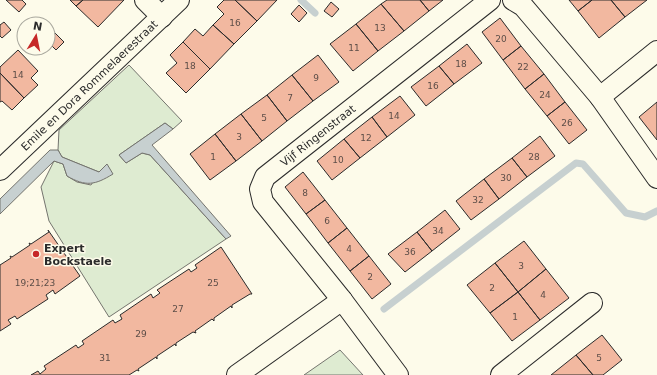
<svg xmlns="http://www.w3.org/2000/svg" width="657" height="375" font-family="'DejaVu Sans',sans-serif">
	<style>
		.green { fill: #deebd1; stroke: #74746e }
		.water { fill: #c7d0d0; stroke: #74746e }
		.lines { fill: none; stroke-linecap: round; stroke-linejoin: round }
		.stream { stroke: #c7d0d0; stroke-width: 7 }
		.building { fill: #f2b8a0; stroke: #2b2b2b }
		.street-casing { stroke: #2b2b2b; stroke-width: 22 }
		.street { stroke: #fdfbea; stroke-width: 20 }
		.poi-dot { fill: #c62828; stroke: #fdfbea; stroke-width: 1.5 }
		.labels { text-anchor: middle; stroke-width: 3; stroke-linejoin: round; paint-order: stroke }
		.number-label { font-size: 9px; fill: #5d4e48 }
		.street-label { font-size: 11px; fill: #2b2b2b; stroke: #fdfbea }
		.poi-label { font-size: 11px; font-weight: bold; fill: #2b2b2b; stroke: #fdfbea; text-anchor: start }
	</style>
	<rect width="100%" height="100%" fill="#fdfbea"/>
	<path class="green" d="M 129,65 L 182,121 L 173,129 L 165,123 L 119,155 L 126,163 L 142,153 L 150,155 L 226,239 L 109,317 L 49,221 L 41,187 L 54,161 L 63,164 L 67,176 L 77,182 L 91,185 L 99,172 L 62,157 L 58,150 L 59,130 Z
		M 340,350 L 363,375 L 304,375 Z"/>
	<path class="water" d="M 165,123 L 173,129 L 152,145 L 231,236 L 226,239 L 150,155 L 142,153 L 126,163 L 119,155 Z
		M 50,150 L 58,150 L 62,157 L 99,172 L 107,164 L 113,174 C 95,185 86,187 67,176 L 63,164 L 54,161 L 0,214 L 0,199 Z"/>
	<g class="lines">
		<path class="stream" d="M 301,0 L 315,13
			M 384,309 L 576,163 L 583,164 L 626,213 L 645,217 L 657,211"/>
	</g>
	<path class="building" d="M 6,0 L 22,0 L 26,4 L 19,12 Z
		M 70,0 L 83,0 L 76,6 Z
		M 83,0 L 124,0 L 98,27 L 76,6 Z
		M 224,0 L 235,0 L 257,21 L 234,44 L 213,25 L 224,14 L 217,7 Z
		M 235,0 L 277,0 L 257,21 Z
		M 387,0 L 420,0 L 429,11 L 404,31 L 381,4 Z
		M 420,0 L 443,0 L 429,11 Z
		M 569,0 L 592,0 L 578,11 Z
		M 592,0 L 611,0 L 625,17 L 599,38 L 578,11 Z
		M 611,0 L 647,0 L 625,17 Z
		M 331,2 L 339,9 L 332,17 L 324,11 Z
		M 381,4 L 404,31 L 378,51 L 356,24 Z
		M 299,5 L 307,13 L 299,22 L 291,14 Z
		M 500,18 L 521,46 L 503,60 L 482,32 Z
		M 4,22 L 11,30 L 2,38 L 0,36 L 0,25 Z
		M 356,24 L 378,51 L 353,71 L 330,44 Z
		M 213,25 L 234,44 L 210,69 L 183,42 L 195,29 L 203,36 Z
		M 55,33 L 64,42 L 56,50 L 48,42 Z
		M 183,42 L 210,69 L 186,93 L 166,73 L 177,63 L 170,55 Z
		M 467,44 L 482,63 L 454,84 L 439,66 Z
		M 521,46 L 544,74 L 525,89 L 503,60 Z
		M 18,50 L 38,71 L 31,78 L 38,85 L 24,98 L 0,73 L 0,67 Z
		M 318,55 L 339,82 L 313,101 L 292,75 Z
		M 439,66 L 454,84 L 426,106 L 411,87 Z
		M 0,73 L 24,98 L 12,110 L 2,101 L 0,102 Z
		M 544,74 L 565,102 L 547,116 L 525,89 Z
		M 292,75 L 313,101 L 287,121 L 267,95 Z
		M 267,95 L 287,121 L 262,141 L 241,114 Z
		M 400,96 L 415,115 L 387,137 L 372,117 Z
		M 565,102 L 587,130 L 569,144 L 547,116 Z
		M 657,102 L 657,140 L 639,117 Z
		M 241,114 L 262,141 L 236,161 L 215,134 Z
		M 372,117 L 387,137 L 360,158 L 344,139 Z
		M 215,134 L 236,161 L 210,180 L 190,154 Z
		M 540,136 L 555,156 L 527,177 L 512,158 Z
		M 344,139 L 360,158 L 332,180 L 317,161 Z
		M 512,158 L 527,177 L 499,199 L 484,179 Z
		M 303,172 L 325,200 L 306,214 L 285,187 Z
		M 484,179 L 499,199 L 471,220 L 456,201 Z
		M 325,200 L 347,228 L 328,243 L 306,214 Z
		M 445,210 L 460,229 L 432,251 L 417,232 Z
		M 347,228 L 369,256 L 350,271 L 328,243 Z
		M 48,230 L 80,276 L 55,294 L 53,290 L 46,295 L 48,299 L 17,319 L 15,316 L 8,320 L 11,324 L 0,331 L 0,265 L 11,258 L 10,256 L 12,257 L 30,245 L 29,243 L 31,244 L 49,232 Z
		M 417,232 L 432,251 L 405,272 L 388,254 Z
		M 524,241 L 546,269 L 518,292 L 495,263 Z
		M 221,247 L 252,294 L 250,294 L 232,305 L 232,308 L 231,306 L 214,318 L 214,321 L 212,319 L 195,331 L 196,333 L 193,332 L 176,343 L 176,346 L 175,344 L 157,356 L 157,359 L 156,357 L 138,369 L 139,371 L 137,370 L 129,375 L 31,375 L 38,371 L 40,374 L 46,369 L 44,366 L 76,345 L 78,348 L 84,344 L 82,341 L 113,320 L 115,323 L 122,319 L 120,315 L 151,294 L 153,298 L 160,293 L 157,290 L 189,269 L 191,272 L 197,268 L 195,265 Z
		M 369,256 L 391,284 L 372,299 L 350,271 Z
		M 495,263 L 518,292 L 490,313 L 467,285 Z
		M 546,269 L 569,298 L 540,320 L 518,292 Z
		M 518,292 L 540,320 L 512,341 L 490,313 Z
		M 602,335 L 622,360 L 603,375 L 593,375 L 576,355 Z
		M 576,355 L 593,375 L 551,375 Z"/>
	<g class="lines">
		<defs>
			<g id="street">
				<path d="M 145,0 L 162,17"/>
				<path d="M 513,0 L 523,6 L 600,97 L 657,178"/>
				<path d="M 600,97 L 657,51"/>
				<path id="s1" d="M 0,170 L 179,0"/>
				<path d="M 237,375 L 342,300"/>
				<path id="s2" d="M 398,375 L 342,300 L 263,202 L 260,189 L 265,177 L 490,0"/>
				<path d="M 501,375 L 592,303"/>
			</g>
		</defs>
		<use href="#street" class="street-casing"/>
		<use href="#street" class="street"/>
	</g>
	<circle class="poi-dot" cx="36" cy="254" r="4"/>
	<g class="labels">
		<g class="number-label">
			<text x="235" y="26">16</text>
			<text x="380" y="31">13</text>
			<text x="501" y="42">20</text>
			<text x="354" y="51">11</text>
			<text x="461" y="67">18</text>
			<text x="190" y="69">18</text>
			<text x="523" y="70">22</text>
			<text x="18" y="78">14</text>
			<text x="316" y="81">9</text>
			<text x="433" y="89">16</text>
			<text x="545" y="98">24</text>
			<text x="290" y="101">7</text>
			<text x="394" y="119">14</text>
			<text x="264" y="121">5</text>
			<text x="567" y="126">26</text>
			<text x="239" y="140">3</text>
			<text x="366" y="141">12</text>
			<text x="213" y="160">1</text>
			<text x="534" y="160">28</text>
			<text x="338" y="163">10</text>
			<text x="506" y="181">30</text>
			<text x="305" y="196">8</text>
			<text x="478" y="203">32</text>
			<text x="327" y="224">6</text>
			<text x="438" y="234">34</text>
			<text x="349" y="252">4</text>
			<text x="410" y="255">36</text>
			<text x="521" y="269">3</text>
			<text x="370" y="280">2</text>
			<text x="35" y="286">19;21;23</text>
			<text x="213" y="286">25</text>
			<text x="492" y="291">2</text>
			<text x="543" y="298">4</text>
			<text x="178" y="312">27</text>
			<text x="515" y="320">1</text>
			<text x="141" y="337">29</text>
			<text x="105" y="361">31</text>
			<text x="599" y="361">5</text>
		</g>
		<g class="street-label">
			<text dy="4" stroke="none"><textPath href="#s1" startOffset="123">Emile en Dora Rommelaerestraat</textPath></text>
			<text dy="4" stroke="none"><textPath href="#s2" startOffset="313">Vijf Ringenstraat</textPath></text>
		</g>
		<g class="poi-label">
			<text x="44" y="252">Expert<tspan x="44" dy="13">Bockstaele</tspan></text>
		</g>
	</g>
	<g transform="translate(36 36) rotate(10)"><circle r="19" fill="#fdfbea" stroke="#a9a89e"/>
	<path d="M0-3L7 15L0 10L-7 15Z" fill="#c62828"/>
	<text y="-6" font-size="11" font-weight="bold" text-anchor="middle" fill="#2b2b2b">N</text>
	</g>
</svg>
